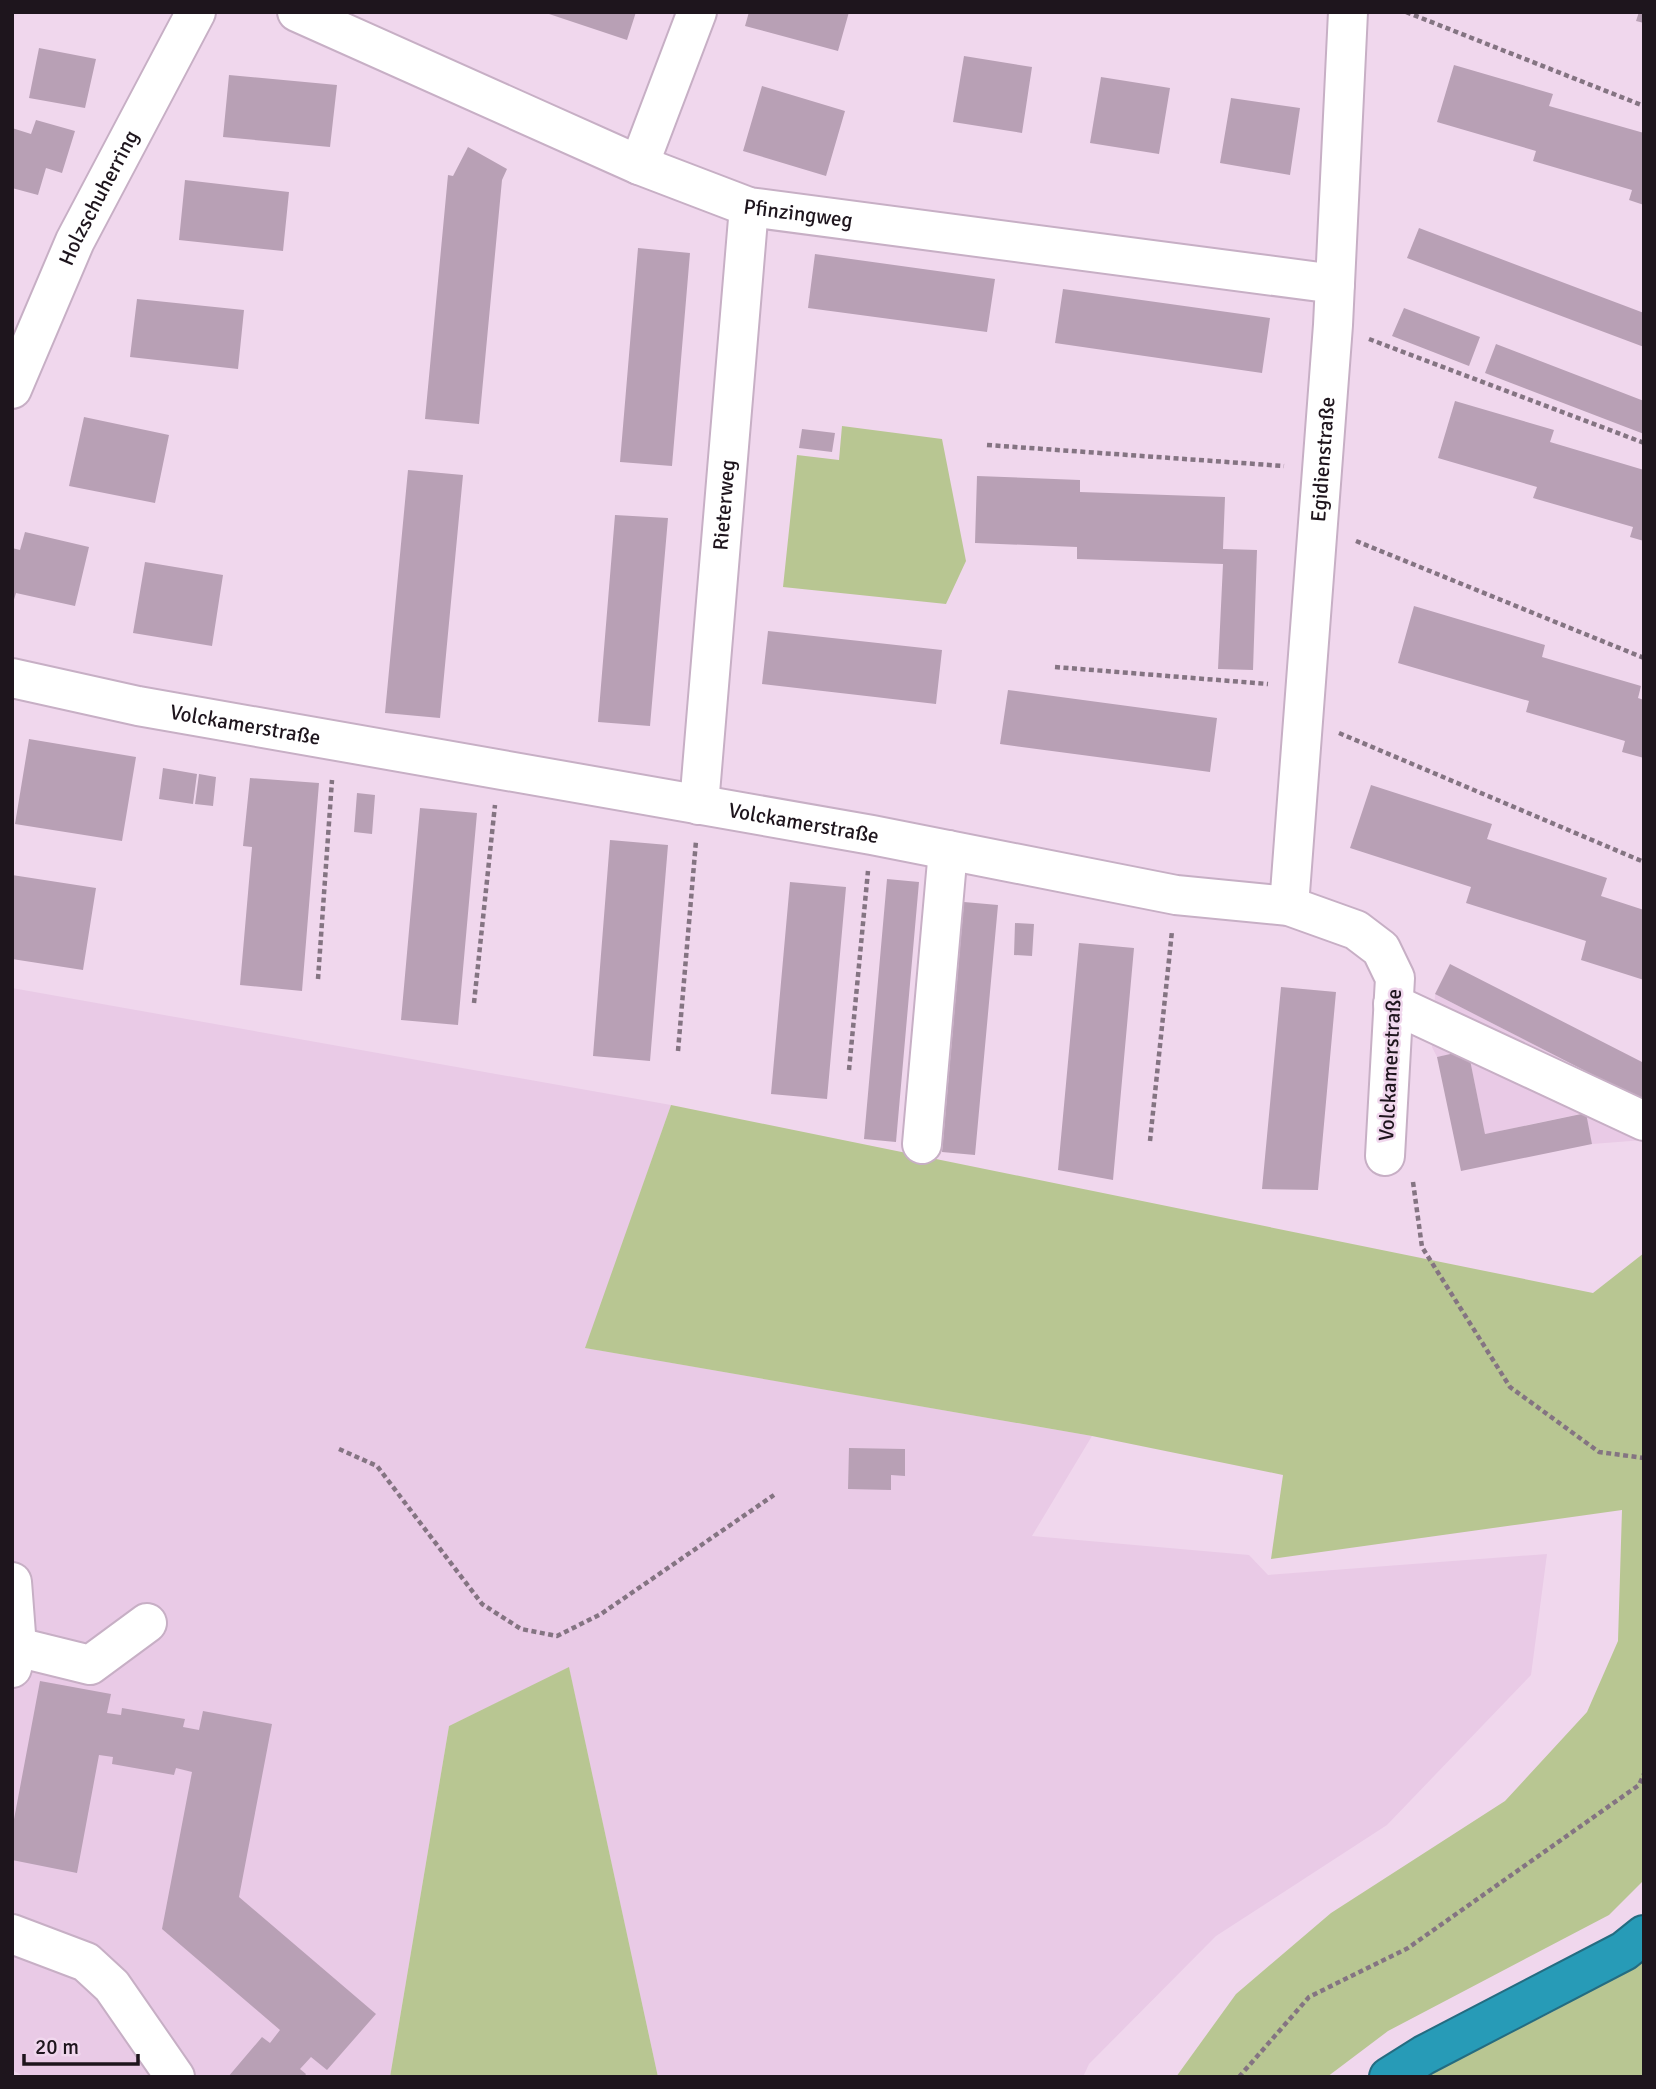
<svg xmlns="http://www.w3.org/2000/svg" width="1656" height="2089" font-family="Signika,sans-serif">
	<style>
		.built { fill: #e9cae6 }
		.green { fill: #b8c692 }
		.building { fill: #b8a0b5 }
		.lines { fill: none; stroke-linecap: round; stroke-linejoin: round }
		.minor-casing { stroke: #c7afc5; stroke-width: 42 }
		.highway-casing { stroke: #246c81; stroke-width: 42 }
		.path { stroke: #847482; stroke-width: 4.5; stroke-dasharray: 5 3.5; stroke-linecap: butt }
		.minor { stroke: #fff; stroke-width: 38 }
		.highway { stroke: #279bb7; stroke-width: 38 }
		.labels { text-anchor: middle; stroke-width: 5; stroke-linejoin: round; paint-order: stroke }
		.street-label { font-size: 21px; fill: #1e151d; stroke: #f0d7ed }
	</style>
	<rect width="100%" height="100%" fill="#f0d7ed"/>
	<path class="built" d="M 12,988 L 671,1105 L 586,1348 L 1092,1436 L 1032,1536 L 1249,1555 L 1268,1575 L 1547,1554 L 1531,1675 L 1387,1825 L 1216,1936 L 1089,2064 L 1083,2077 L 658,2077 L 569,1668 L 449,1726 L 390,2077 L 25,2077 L 12,2070 Z
		M 1435,994 L 1644,1101 L 1644,1140 L 1592,1144 L 1585,1113 L 1485,1134 L 1468,1051 L 1437,1057 L 1432,1047 Z"/>
	<path class="green" d="M 842,426 L 942,439 L 966,561 L 946,604 L 783,587 L 797,455 L 839,460 Z
		M 671,1105 L 1593,1293 L 1644,1253 L 1644,1880 L 1609,1915 L 1388,2031 L 1327,2077 L 1176,2077 L 1236,1994 L 1331,1913 L 1505,1801 L 1587,1712 L 1618,1641 L 1622,1510 L 1271,1559 L 1283,1475 L 1092,1436 L 585,1348 Z
		M 569,1667 L 658,2077 L 390,2077 L 449,1726 Z
		M 1644,1956 L 1644,2077 L 1422,2077 L 1554,2011 Z"/>
	<path class="building" d="M 543,12 L 636,12 L 627,40 Z
		M 749,12 L 849,12 L 838,51 L 745,26 Z
		M 1639,12 L 1644,12 L 1644,23 L 1636,21 Z
		M 39,48 L 96,59 L 85,108 L 29,98 Z
		M 964,56 L 1032,67 L 1022,133 L 953,122 Z
		M 1454,65 L 1553,94 L 1549,106 L 1644,133 L 1644,205 L 1629,200 L 1632,190 L 1533,161 L 1536,151 L 1437,122 Z
		M 229,75 L 337,85 L 330,147 L 223,137 Z
		M 1101,77 L 1170,88 L 1159,154 L 1090,143 Z
		M 762,86 L 845,111 L 826,176 L 743,151 Z
		M 1231,98 L 1300,108 L 1290,175 L 1220,163 Z
		M 36,120 L 75,131 L 62,173 L 46,168 L 38,195 L 12,188 L 12,128 L 31,134 Z
		M 468,147 L 507,169 L 502,180 L 479,424 L 425,419 L 448,175 L 453,176 Z
		M 185,180 L 289,192 L 283,251 L 179,240 Z
		M 1419,228 L 1644,313 L 1644,347 L 1407,258 Z
		M 638,248 L 690,253 L 672,466 L 620,462 Z
		M 815,254 L 995,279 L 987,332 L 808,308 Z
		M 1063,289 L 1270,318 L 1262,373 L 1055,343 Z
		M 137,299 L 244,310 L 238,369 L 130,357 Z
		M 1404,308 L 1480,337 L 1469,366 L 1392,336 Z
		M 1496,344 L 1644,401 L 1644,434 L 1485,373 Z
		M 1455,401 L 1554,430 L 1550,442 L 1644,470 L 1644,541 L 1630,537 L 1633,527 L 1533,498 L 1537,487 L 1438,458 Z
		M 84,417 L 169,435 L 155,503 L 69,486 Z
		M 802,429 L 835,433 L 832,452 L 799,448 Z
		M 408,470 L 463,475 L 440,718 L 385,713 Z
		M 977,476 L 1080,480 L 1080,492 L 1225,497 L 1223,549 L 1257,550 L 1253,670 L 1218,669 L 1223,564 L 1077,559 L 1077,547 L 975,543 Z
		M 615,515 L 668,518 L 650,726 L 598,722 Z
		M 25,532 L 89,547 L 75,606 L 16,593 L 12,606 L 12,548 L 20,550 Z
		M 145,562 L 223,575 L 212,646 L 133,633 Z
		M 1414,606 L 1545,645 L 1542,657 L 1641,686 L 1638,698 L 1644,700 L 1644,758 L 1622,752 L 1625,741 L 1526,712 L 1529,701 L 1398,663 Z
		M 768,631 L 942,650 L 936,704 L 762,684 Z
		M 1008,690 L 1217,718 L 1210,772 L 1000,744 Z
		M 29,739 L 136,757 L 122,841 L 15,824 Z
		M 163,768 L 197,774 L 193,804 L 159,799 Z
		M 199,774 L 216,777 L 213,806 L 195,804 Z
		M 250,778 L 319,783 L 302,991 L 240,985 L 252,847 L 243,846 Z
		M 1371,785 L 1492,824 L 1487,839 L 1607,878 L 1601,896 L 1644,910 L 1644,980 L 1581,960 L 1586,941 L 1466,903 L 1471,887 L 1350,848 Z
		M 357,793 L 375,795 L 372,834 L 354,832 Z
		M 420,808 L 477,813 L 458,1025 L 401,1020 Z
		M 610,840 L 668,845 L 650,1061 L 593,1056 Z
		M 12,875 L 96,888 L 83,970 L 12,959 Z
		M 887,879 L 919,882 L 896,1142 L 864,1139 Z
		M 790,882 L 846,887 L 827,1099 L 771,1094 Z
		M 964,902 L 998,905 L 975,1155 L 942,1152 Z
		M 1015,923 L 1034,924 L 1032,956 L 1014,955 Z
		M 1079,943 L 1134,948 L 1113,1180 L 1058,1170 Z
		M 1450,964 L 1644,1063 L 1644,1101 L 1435,994 Z
		M 1281,987 L 1336,992 L 1318,1190 L 1262,1189 Z
		M 1468,1050 L 1485,1134 L 1586,1113 L 1592,1144 L 1461,1171 L 1437,1057 Z
		M 849,1448 L 905,1449 L 905,1476 L 891,1475 L 891,1490 L 848,1489 Z
		M 40,1681 L 111,1694 L 107,1713 L 121,1715 L 122,1708 L 185,1719 L 183,1727 L 199,1730 L 203,1711 L 272,1724 L 239,1897 L 376,2014 L 327,2070 L 311,2057 L 300,2069 L 306,2074 L 304,2077 L 228,2077 L 262,2037 L 270,2043 L 280,2030 L 162,1929 L 192,1772 L 176,1768 L 174,1775 L 112,1764 L 113,1757 L 99,1755 L 77,1873 L 12,1860 L 12,1830 Z"/>
	<g class="lines">
		<defs>
			<g id="minor">
				<path id="s1" d="M 297,12 L 639,165 L 749,207 L 1335,284"/>
				<path d="M 639,165 L 697,12"/>
				<path id="s2" d="M 12,389 L 75,241 L 196,12"/>
				<path id="s3" d="M 12,678 L 138,706 L 872,835 L 1176,895 L 1289,906 L 1356,930 L 1381,949 L 1395,978 L 1385,1156"/>
				<path id="s4" d="M 699,805 L 749,207"/>
				<path id="s5" d="M 1289,906 L 1333,325 L 1348,12"/>
				<path d="M 1393,1004 L 1644,1121"/>
				<path d="M 922,1144 L 948,850"/>
				<path d="M 12,1582 L 17,1647 L 12,1668"/>
				<path d="M 17,1647 L 90,1665 L 147,1623"/>
				<path d="M 12,1934 L 86,1962 L 112,1986 L 175,2077"/>
			</g>
			<path id="highway" d="M 1389,2077 L 1424,2055 L 1624,1951 L 1644,1935"/>
		</defs>
		<use href="#minor" class="minor-casing"/>
		<use href="#highway" class="highway-casing"/>
		<path class="path" d="M 1406,12 L 1644,106
			M 1369,339 L 1644,443
			M 987,445 L 1284,466
			M 1356,541 L 1644,658
			M 1055,667 L 1268,684
			M 1339,733 L 1644,862
			M 318,979 L 332,780
			M 474,1003 L 495,805
			M 678,1051 L 696,841
			M 849,1070 L 868,871
			M 1150,1141 L 1172,931
			M 1413,1182 L 1422,1247 L 1510,1387 L 1599,1452 L 1644,1458
			M 339,1449 L 377,1466 L 482,1604 L 521,1629 L 557,1636 L 601,1614 L 774,1495
			M 1239,2077 L 1309,1997 L 1408,1948 L 1639,1785 L 1644,1774"/>
		<use href="#minor" class="minor"/>
		<use href="#highway" class="highway"/>
	</g>
	<g class="labels">
		<g class="street-label">
			<text dy="7" stroke="none"><textPath href="#s2" startOffset="210">Holzschuherring</textPath></text>
			<text dy="7" stroke="none"><textPath href="#s1" startOffset="542">Pfinzingweg</textPath></text>
			<text dy="7" stroke="none"><textPath href="#s5" startOffset="448">Egidienstraße</textPath></text>
			<text dy="7" stroke="none"><textPath href="#s4" startOffset="301">Rieterweg</textPath></text>
			<text dy="7" stroke="none"><textPath href="#s3" startOffset="238">Volckamerstraße</textPath></text>
			<text dy="7" stroke="none"><textPath href="#s3" startOffset="805">Volckamerstraße</textPath></text>
			<text transform="translate(1390 1065) rotate(-87)" y="7">Volckamerstraße</text>
		</g>
	</g>
	<rect width="1656" height="2089" fill="none" stroke="#1e151d" stroke-width="28"/>
	<path d="M24 2054v10h114v-10" fill="none" stroke="#1e151d" stroke-width="3.5"/>
	<text x="35" y="2054" font-size="21" fill="#1e151d" stroke="#f0d7ed" stroke-width="5" paint-order="stroke">20 m</text>
</svg>
